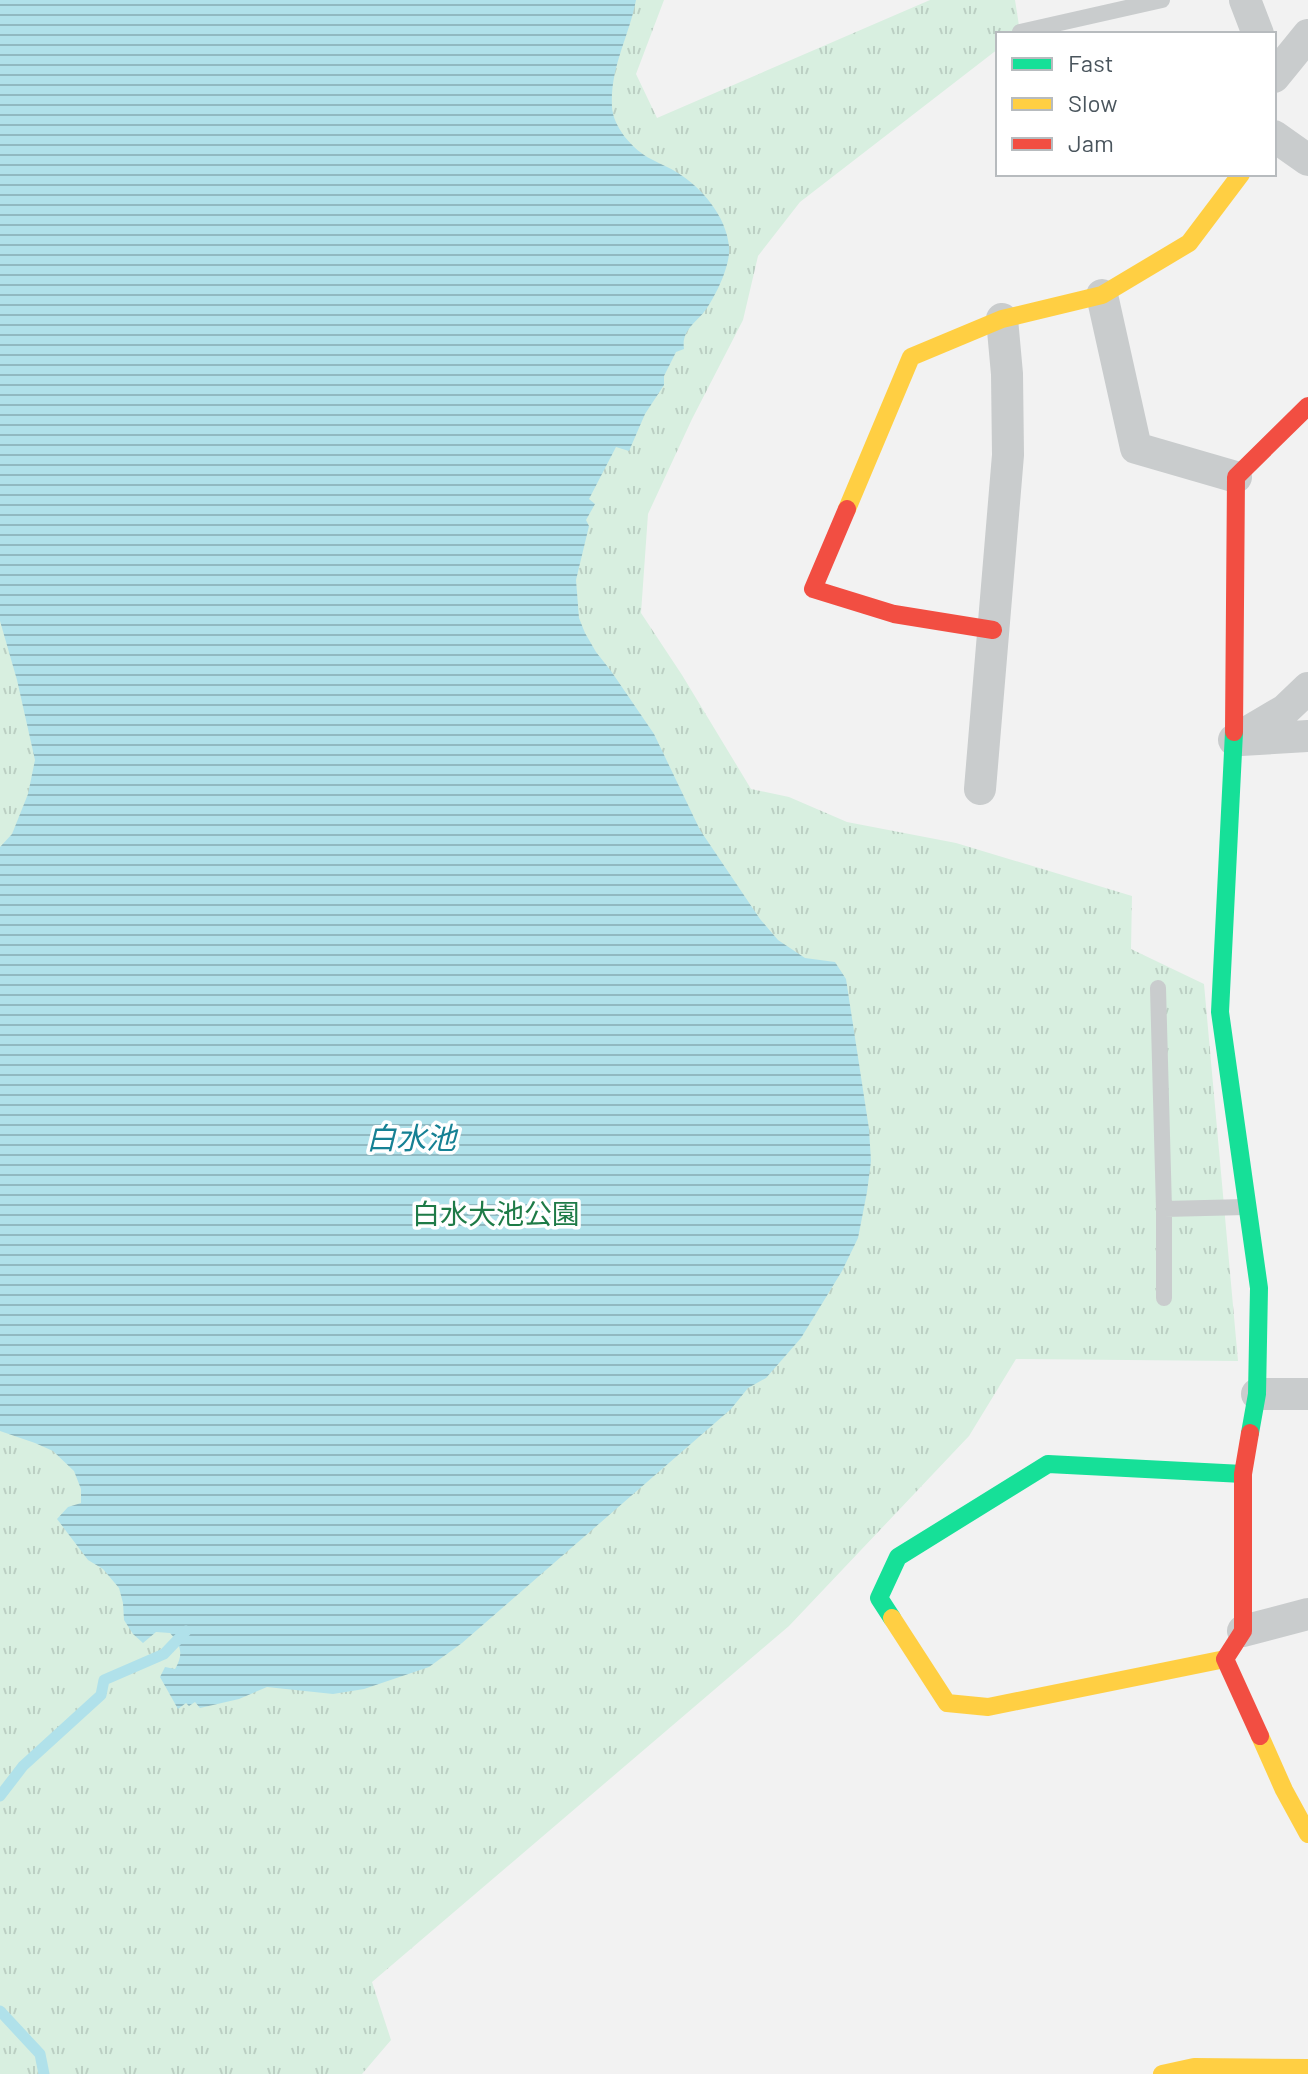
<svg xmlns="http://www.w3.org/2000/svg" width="1308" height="2074" font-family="Barlow,'Noto Sans JP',sans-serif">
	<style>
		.park { fill: url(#park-tufts) }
		.water { fill: url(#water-rules) }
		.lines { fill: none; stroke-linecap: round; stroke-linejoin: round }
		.stream { stroke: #b0e1ea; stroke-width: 11 }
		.lane { stroke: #c9cccd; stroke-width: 16 }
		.street { stroke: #c9cccd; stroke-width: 32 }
		.fast { stroke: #16e098; stroke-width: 18 }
		.slow { stroke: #ffcf43; stroke-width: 18 }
		.jam { stroke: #f24e42; stroke-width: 18 }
		.labels { text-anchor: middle; stroke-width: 7; stroke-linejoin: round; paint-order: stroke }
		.park-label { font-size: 28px; fill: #1e7b47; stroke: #fff }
		.water-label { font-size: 30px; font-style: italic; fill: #168194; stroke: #fff }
	</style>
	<defs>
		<pattern id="park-tufts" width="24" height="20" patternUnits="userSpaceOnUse" patternTransform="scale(2)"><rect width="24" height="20" fill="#d8efe0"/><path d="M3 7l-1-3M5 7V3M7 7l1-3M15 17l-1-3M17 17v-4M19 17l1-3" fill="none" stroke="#bbcfc3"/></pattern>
		<pattern id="water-rules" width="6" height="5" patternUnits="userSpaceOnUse" patternTransform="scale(2)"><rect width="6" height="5" fill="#b0e1ea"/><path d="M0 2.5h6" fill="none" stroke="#91b9c1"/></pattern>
	</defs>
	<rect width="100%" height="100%" fill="#f2f2f2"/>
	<path class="park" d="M 0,0 L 664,0 L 636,74 L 657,118 L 930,0 L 1015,0 L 1020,32 L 1017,34 L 998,34 L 998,49 L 800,202 L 758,256 L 743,320 L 692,419 L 648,514 L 641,613 L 682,675 L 751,789 L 789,797 L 847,822 L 956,843 L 1132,896 L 1131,949 L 1204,984 L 1238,1361 L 1016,1359 L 969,1436 L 789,1626 L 372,1982 L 391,2040 L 362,2074 L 0,2074 Z"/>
	<path class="water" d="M 0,0 L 636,0 C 629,37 610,67 612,107 C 613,127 633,150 651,159 C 660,164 669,167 678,173 C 702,188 726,216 729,246 C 731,264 717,293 707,308 C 698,322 681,329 684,349 L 676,352 L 664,376 L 664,385 L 645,414 L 629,451 L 616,447 L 589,499 L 595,504 L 586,520 L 589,526 L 576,580 L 579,618 L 585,633 L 596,652 L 611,671 L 654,734 L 700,830 L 760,919 L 778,940 L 805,958 L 835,962 L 846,979 L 869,1129 L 871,1161 L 867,1192 L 858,1238 L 842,1271 L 801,1338 L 766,1378 L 748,1388 L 731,1409 L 462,1643 L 429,1667 L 364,1689 L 333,1694 L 267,1687 L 239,1699 L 200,1708 L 195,1702 L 189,1706 L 186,1703 L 178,1709 L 160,1677 L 165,1667 L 175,1669 C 184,1654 181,1645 170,1633 L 156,1632 L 143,1643 L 133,1634 L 124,1620 L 123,1603 L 119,1588 L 103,1569 L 88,1560 L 57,1519 L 68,1507 L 81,1503 L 81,1489 L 74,1471 L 53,1451 L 35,1443 L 0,1431 L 0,847 L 12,834 L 28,794 L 35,760 L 17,680 L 0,621 Z"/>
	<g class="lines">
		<path class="stream" d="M 0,1796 L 23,1766 L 101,1695 L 104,1680 L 164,1654 L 186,1631
			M 0,2011 L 40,2054 L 44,2074"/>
		<path class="lane" d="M 1020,32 L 1162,0
			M 1158,988 L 1164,1209 L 1246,1207
			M 1164,1298 L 1164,1209"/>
		<path class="street" d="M 1245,0 L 1258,34
			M 1274,77 L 1308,35
			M 1274,136 L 1308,160
			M 1102,295 L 1136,448 L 1236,477
			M 1234,740 L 1285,710 L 1308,688
			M 1241,740 L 1308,736
			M 980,789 L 1008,455 L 1007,374 L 1002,319
			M 1257,1394 L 1308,1394
			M 1243,1631 L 1308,1614"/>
		<path class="fast" d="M 1234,732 L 1220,1012 L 1259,1288 L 1257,1394 L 1250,1433
			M 892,1618 L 879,1598 L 898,1557 L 1048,1464 L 1243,1474"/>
		<path class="slow" d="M 847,509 L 911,357 L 1002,319 L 1102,295 L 1189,243 L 1241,174
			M 892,1618 L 947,1703 L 988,1707 L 1225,1659
			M 1260,1736 L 1284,1790 L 1308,1834
			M 1162,2074 L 1194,2067 L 1308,2068"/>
		<path class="jam" d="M 847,509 L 813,589 L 894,614 L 993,630
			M 1234,732 L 1236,477 L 1308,406
			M 1250,1433 L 1243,1474 L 1243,1631 L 1225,1659 L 1260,1736"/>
	</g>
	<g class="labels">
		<g class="park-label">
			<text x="496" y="1224">白水大池公園</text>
		</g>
		<g class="water-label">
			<text x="411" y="1149">白水池</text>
		</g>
	</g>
	<rect x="996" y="32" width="280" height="144" fill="#ffffff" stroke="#b7bbbe" stroke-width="2"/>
	<rect x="1012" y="58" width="40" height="12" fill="#16e098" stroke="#b7bbbe" stroke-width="2"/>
	<text x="1068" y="72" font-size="24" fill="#4a555d">Fast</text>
	<rect x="1012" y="98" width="40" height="12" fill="#ffcf43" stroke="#b7bbbe" stroke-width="2"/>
	<text x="1068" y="112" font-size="24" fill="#4a555d">Slow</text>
	<rect x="1012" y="138" width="40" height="12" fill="#f24e42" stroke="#b7bbbe" stroke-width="2"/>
	<text x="1068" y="152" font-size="24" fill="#4a555d">Jam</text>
</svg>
